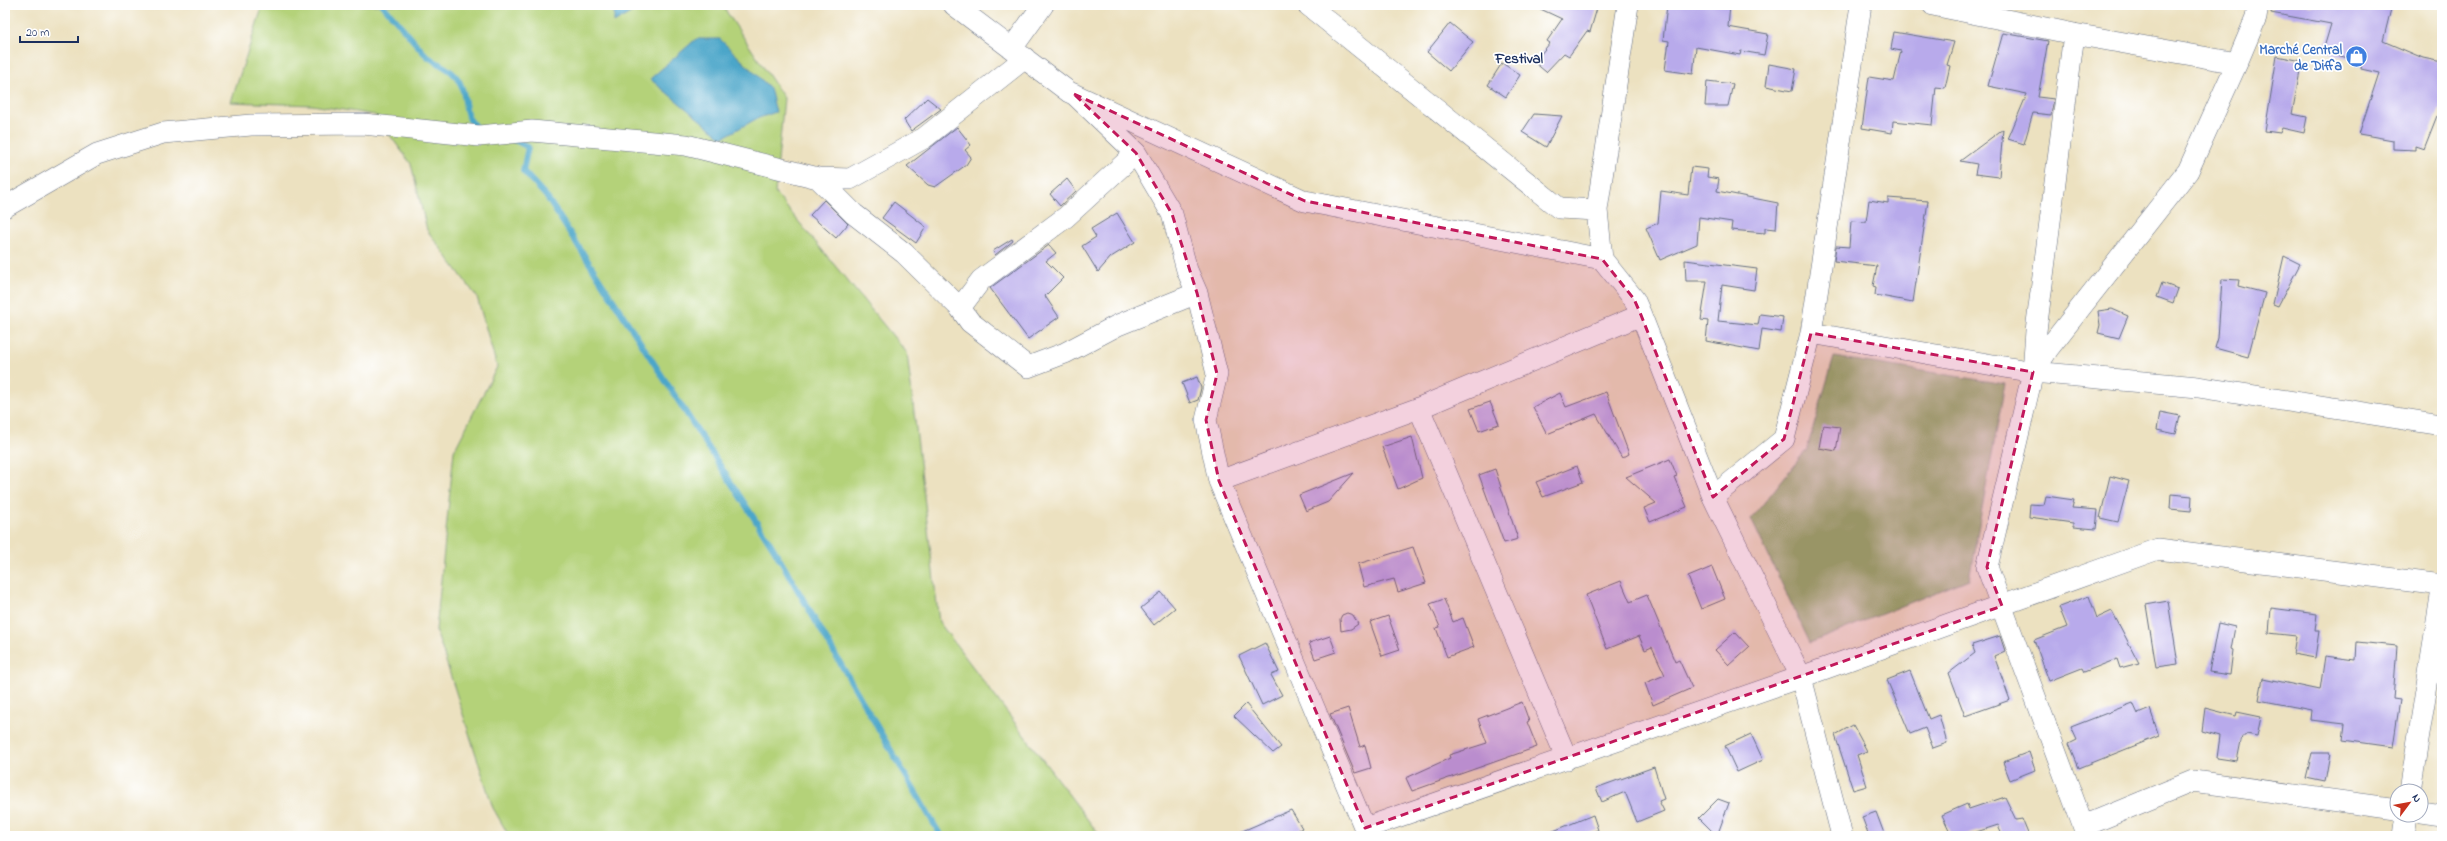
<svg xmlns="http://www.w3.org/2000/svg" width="2447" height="841" font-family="'Indie Flower',sans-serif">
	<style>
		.green { fill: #b4d279; stroke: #68806c }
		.forest { fill: #8fb469; stroke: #557264 }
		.water { fill: #4ba6c9; stroke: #336a94 }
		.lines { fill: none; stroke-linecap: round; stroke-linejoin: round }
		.stream { stroke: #4ba6c9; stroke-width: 6 }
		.building { fill: #b8aaeb }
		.minor-casing { stroke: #646d80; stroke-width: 22 }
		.minor { stroke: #fff; stroke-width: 21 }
		.marked { fill: #c2185b; fill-opacity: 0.2; stroke: #c2185b; stroke-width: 3; stroke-dasharray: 8 5; stroke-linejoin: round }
		.labels { text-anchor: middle; stroke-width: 3.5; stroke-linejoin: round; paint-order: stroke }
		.shop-label { font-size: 14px; font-weight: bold; fill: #366cbe; stroke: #fff; text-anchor: end }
		.neighbourhood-label { font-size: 15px; font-weight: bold; fill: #1b2f5e; stroke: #fff }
	</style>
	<rect width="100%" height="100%" fill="#fff"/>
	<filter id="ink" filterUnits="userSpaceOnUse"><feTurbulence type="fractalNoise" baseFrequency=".025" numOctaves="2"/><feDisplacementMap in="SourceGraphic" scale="8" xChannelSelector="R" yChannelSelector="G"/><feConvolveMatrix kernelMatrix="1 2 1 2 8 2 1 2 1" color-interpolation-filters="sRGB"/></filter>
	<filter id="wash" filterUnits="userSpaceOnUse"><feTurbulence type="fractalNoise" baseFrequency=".012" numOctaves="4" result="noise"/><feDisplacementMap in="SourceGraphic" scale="16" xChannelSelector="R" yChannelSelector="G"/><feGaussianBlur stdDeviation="0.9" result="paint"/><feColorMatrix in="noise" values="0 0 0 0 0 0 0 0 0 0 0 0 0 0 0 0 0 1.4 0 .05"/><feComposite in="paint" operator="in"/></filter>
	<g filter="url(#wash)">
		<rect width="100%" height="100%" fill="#ece1c0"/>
		<path class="green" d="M 263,5 L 722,5 L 784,98 L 775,193 L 907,353 L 939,622 L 1100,836 L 509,836 L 493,808 L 436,630 L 454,451 L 497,367 L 477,297 L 427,230 L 411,164 L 375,115 L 312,105 L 231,102 Z"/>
		<path class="forest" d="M 1834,357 L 2005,384 L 1969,579 L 1810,643 L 1751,519 L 1807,449 Z"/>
		<path class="water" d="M 614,5 L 643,5 L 614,23 Z
			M 696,39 L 720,39 L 770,88 L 776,112 L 756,119 L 722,138 L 650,79 Z"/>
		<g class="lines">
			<path class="stream" d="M 382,5 C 398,20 411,40 427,56 C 438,65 454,69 460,83 C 469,102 460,114 479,130
				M 513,139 L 528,147 L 523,171 L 546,196 L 772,546 L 941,836"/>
		</g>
		<g id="blocks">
			<path class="building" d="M 1532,5 L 1598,5 L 1590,32 L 1587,31 L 1569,56 L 1564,53 L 1546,72 L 1534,62 L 1550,43 L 1547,41 L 1562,19 Z
				M 1667,5 L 1730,5 L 1728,27 L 1768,34 L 1764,55 L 1741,51 L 1740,55 L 1696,47 L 1693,74 L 1665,70 L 1669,41 L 1663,40 Z
				M 2272,5 L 2392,5 L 2383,41 L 2423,58 L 2442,62 L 2442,103 L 2424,149 L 2415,146 L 2415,150 L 2393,149 L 2393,140 L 2359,134 L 2379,73 L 2361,69 L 2362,62 L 2323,51 L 2331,24 L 2271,13 Z
				M 1450,23 L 1473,42 L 1449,71 L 1427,52 Z
				M 1894,32 L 1954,42 L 1947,65 L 1950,66 L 1945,88 L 1936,87 L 1932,125 L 1893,121 L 1892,133 L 1862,128 L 1869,77 L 1894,81 L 1901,51 L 1891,49 Z
				M 2003,33 L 2048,41 L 2038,97 L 2054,99 L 2051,115 L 2033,113 L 2024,144 L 2008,139 L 2027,94 L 1988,86 Z
				M 2277,56 L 2302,61 L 2292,114 L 2307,117 L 2304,133 L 2282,128 L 2280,133 L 2265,131 Z
				M 1502,63 L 1520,75 L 1506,97 L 1488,85 Z
				M 1769,64 L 1796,69 L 1792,91 L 1766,86 Z
				M 1707,81 L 1733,84 L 1728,106 L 1705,106 Z
				M 927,98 L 941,109 L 911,131 L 904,120 Z
				M 1534,114 L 1562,116 L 1546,147 L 1522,132 Z
				M 957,127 L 971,145 L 965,150 L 971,157 L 966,165 L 935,187 L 928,185 L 907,166 Z
				M 2003,129 L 1999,177 L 1975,174 L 1977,164 L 1960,161 Z
				M 1691,167 L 1708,169 L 1707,177 L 1719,179 L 1717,191 L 1778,203 L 1776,229 L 1765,228 L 1765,233 L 1731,230 L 1732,222 L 1699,217 L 1697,244 L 1660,260 L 1646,228 L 1658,223 L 1661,191 L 1688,195 Z
				M 1067,179 L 1076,191 L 1060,206 L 1050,194 Z
				M 1888,198 L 1928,201 L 1913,302 L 1875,295 L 1876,287 L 1873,286 L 1877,266 L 1834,261 L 1836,246 L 1849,247 L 1851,221 L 1866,222 L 1869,200 L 1888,203 Z
				M 824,200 L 848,224 L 836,238 L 810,215 Z
				M 894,202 L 926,227 L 916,243 L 882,218 Z
				M 1117,213 L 1135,242 L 1111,257 L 1098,272 L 1082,246 L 1096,237 L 1091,229 Z
				M 1012,239 L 1013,241 L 995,255 L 993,251 Z
				M 1049,245 L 1056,253 L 1046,261 L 1063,278 L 1045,296 L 1059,317 L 1028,339 L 990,288 Z
				M 2284,256 L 2300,264 L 2278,306 L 2273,304 Z
				M 1685,260 L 1757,269 L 1754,290 L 1722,285 L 1718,321 L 1758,325 L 1760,314 L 1783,317 L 1781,332 L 1762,329 L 1759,351 L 1706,341 L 1708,321 L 1701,320 L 1707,281 L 1686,281 Z
				M 2222,279 L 2239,280 L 2238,286 L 2265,293 L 2248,357 L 2215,348 L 2218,338 Z
				M 2162,283 L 2178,289 L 2173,303 L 2157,297 Z
				M 2112,309 L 2128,316 L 2119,338 L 2098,333 L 2100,325 L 2098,311 Z
				M 1197,377 L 1201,388 L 1198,400 L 1190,403 L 1182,383 Z
				M 1606,392 L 1629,454 L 1622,458 L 1596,414 L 1547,434 L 1533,407 L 1560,393 L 1566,407 Z
				M 1490,402 L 1499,424 L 1479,431 L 1470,409 Z
				M 2160,412 L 2180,416 L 2176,434 L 2157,430 Z
				M 1823,425 L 1840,427 L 1836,451 L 1819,448 Z
				M 1412,437 L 1422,478 L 1398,489 L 1382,447 Z
				M 1670,459 L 1677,476 L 1674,477 L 1687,507 L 1650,522 L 1644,508 L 1656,503 L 1626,477 Z
				M 1577,466 L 1583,482 L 1543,497 L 1536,482 Z
				M 1495,469 L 1518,539 L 1504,543 L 1479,475 Z
				M 1354,473 L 1328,502 L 1306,511 L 1299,495 Z
				M 2110,476 L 2129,481 L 2118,522 L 2100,518 Z
				M 2171,494 L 2192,496 L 2191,511 L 2170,509 Z
				M 2046,496 L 2074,500 L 2072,508 L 2098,510 L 2096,529 L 2073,527 L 2073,523 L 2029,517 L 2030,504 L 2044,505 Z
				M 1413,547 L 1426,583 L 1398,592 L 1394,579 L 1364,587 L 1358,564 Z
				M 1712,567 L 1725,599 L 1701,609 L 1688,577 Z
				M 1621,581 L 1630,602 L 1647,595 L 1675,662 L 1679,660 L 1692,688 L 1653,705 L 1645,683 L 1665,675 L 1652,647 L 1645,650 L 1639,636 L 1607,649 L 1586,595 Z
				M 1161,592 L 1175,608 L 1154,625 L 1141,608 Z
				M 2089,596 L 2097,618 L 2112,611 L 2139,663 L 2120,668 L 2117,659 L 2084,672 L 2082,668 L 2049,681 L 2034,640 L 2067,627 L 2059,607 Z
				M 1444,599 L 1453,622 L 1463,618 L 1474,647 L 1447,657 L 1436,628 L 1440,627 L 1430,604 Z
				M 2168,601 L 2178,664 L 2156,667 L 2146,605 Z
				M 2271,608 L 2317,614 L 2315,631 L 2319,631 L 2315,658 L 2293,654 L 2296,636 L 2269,633 Z
				M 1347,613 L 1353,615 L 1358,624 L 1351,629 L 1341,631 L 1340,619 L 1342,615 Z
				M 1388,616 L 1400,650 L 1382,656 L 1370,622 Z
				M 2218,623 L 2235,627 L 2231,649 L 2233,650 L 2230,675 L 2209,672 Z
				M 1735,632 L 1749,647 L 1729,665 L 1715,650 Z
				M 1330,636 L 1336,652 L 1315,659 L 1309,643 Z
				M 2000,636 L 2005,651 L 1994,656 L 2010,700 L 1965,716 L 1949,673 L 1975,653 L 1972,645 Z
				M 2357,642 L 2397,646 L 2393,699 L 2400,700 L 2393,747 L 2343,740 L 2345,724 L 2310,720 L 2311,710 L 2259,700 L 2263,678 L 2320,690 L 2325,656 L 2356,660 Z
				M 1265,643 L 1279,672 L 1271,675 L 1282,695 L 1262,705 L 1239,656 Z
				M 1910,671 L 1929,719 L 1939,715 L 1947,743 L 1933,748 L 1925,728 L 1910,734 L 1887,680 Z
				M 1522,702 L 1529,721 L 1527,722 L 1537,747 L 1412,791 L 1406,778 L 1450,758 L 1449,755 L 1487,743 L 1478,719 Z
				M 2133,703 L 2138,714 L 2150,709 L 2159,736 L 2079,768 L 2069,744 L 2077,740 L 2071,727 Z
				M 1246,704 L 1281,747 L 1273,753 L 1234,716 Z
				M 1348,708 L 1360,747 L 1365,745 L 1371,768 L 1355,773 L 1330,714 Z
				M 2205,708 L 2236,716 L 2237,712 L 2261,717 L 2257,736 L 2246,734 L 2245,736 L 2242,736 L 2237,761 L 2217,758 L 2220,736 L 2202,731 Z
				M 1853,725 L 1867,751 L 1857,755 L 1867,786 L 1853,790 L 1835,735 Z
				M 1751,734 L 1763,760 L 1737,772 L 1725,746 Z
				M 2029,752 L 2035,770 L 2010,780 L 2003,762 Z
				M 2312,753 L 2330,753 L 2325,782 L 2306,778 Z
				M 1654,767 L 1664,799 L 1659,801 L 1664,811 L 1637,822 L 1625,792 L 1602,802 L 1596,788 Z
				M 2005,797 L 2016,820 L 2022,819 L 2029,836 L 2003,836 L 1998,825 L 1964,836 L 1952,836 L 1942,815 L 1967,804 L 1969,809 Z
				M 1718,799 L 1729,803 L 1717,836 L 1699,818 Z
				M 1291,810 L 1302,828 L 1289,836 L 1231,836 Z
				M 1876,812 L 1885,836 L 1869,836 L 1862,817 Z
				M 1593,815 L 1598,830 L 1581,836 L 1541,836 Z"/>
		</g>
	</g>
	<g filter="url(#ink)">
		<use href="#blocks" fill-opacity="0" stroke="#646d80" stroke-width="1"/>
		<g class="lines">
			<defs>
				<path id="minor" d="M 954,5 L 1069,92 L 1305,201 L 1602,259
					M 1308,5 L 1559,208 L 1597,210
					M 1628,5 L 1597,210 L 1602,259 L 1634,299 L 1641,315 L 1713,497 L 1801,677 L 1842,836
					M 1933,5 L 2074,34 L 2237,63
					M 2074,34 L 2036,331 L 2033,372 L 1987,567 L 2087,836
					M 1012,48 L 1043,5
					M 1074,94 L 1136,153 L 1172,214 L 1187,270 L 1197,293 L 1217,374 L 1206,420 L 1219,481 L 1368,836
					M 818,178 L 854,214 L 904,253 L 960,308 L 970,322 L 1028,367 L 1065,353 L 1118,325 L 1197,293
					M 5,207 L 97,154 L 163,133 L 251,125 L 363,124 L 479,136 L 532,131 L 686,145 L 818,178 L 850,179 L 924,138 L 1025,58
					M 960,308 L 981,280 L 1066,217 L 1136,153
					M 1811,333 L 2033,372 L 2198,387 L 2442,425
					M 2034,371 L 2048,349 L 2188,171 L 2237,63 L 2256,18 L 2258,5
					M 1419,408 L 1567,759
					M 1219,481 L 1419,408 L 1641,315
					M 1713,497 L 1784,439 L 1811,333 L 1861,5
					M 2410,791 L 2442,590
					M 2421,812 L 2442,815
					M 2084,826 L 2193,781 L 2397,809
					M 1365,828 L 1801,677 L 2158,549 L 2442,585
					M 2403,836 L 2406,815"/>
			</defs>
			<use href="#minor" class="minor-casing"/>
			<use href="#minor" class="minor"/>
		</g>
	</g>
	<path class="marked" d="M 1074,94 L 1305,201 L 1602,259 L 1634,299 L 1641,315 L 1713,497 L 1784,439 L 1811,333 L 2033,372 L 1987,567 L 2002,606 L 1365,828 L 1219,481 L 1206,420 L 1217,374 L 1197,293 L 1172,214 L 1136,153 Z"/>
	<defs>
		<symbol id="shop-disc" viewBox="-11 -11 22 22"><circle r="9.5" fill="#3f7fe0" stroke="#fff"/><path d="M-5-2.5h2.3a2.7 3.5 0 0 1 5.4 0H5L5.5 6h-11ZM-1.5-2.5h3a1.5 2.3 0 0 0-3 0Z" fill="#fff"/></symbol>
	</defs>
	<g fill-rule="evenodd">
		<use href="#shop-disc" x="2344" y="44" width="25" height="25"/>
	</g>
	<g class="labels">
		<g class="shop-label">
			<text x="2342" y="54">Marché Central<tspan x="2342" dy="16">de Diffa</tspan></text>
		</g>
		<g class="neighbourhood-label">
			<text x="1519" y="63">Festival</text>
		</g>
	</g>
	<rect width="2447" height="841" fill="none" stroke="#fff" stroke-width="20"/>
	<g transform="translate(2409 803) rotate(58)"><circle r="19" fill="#ffffff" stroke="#a4acbf"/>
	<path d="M0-3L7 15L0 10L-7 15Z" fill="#c8321e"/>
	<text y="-6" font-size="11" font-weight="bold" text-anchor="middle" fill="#1b2f5e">N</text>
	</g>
	<path d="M20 36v6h58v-6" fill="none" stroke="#1b2f5e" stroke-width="2"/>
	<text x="26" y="36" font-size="12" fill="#1b2f5e" stroke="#ffffff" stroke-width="3" paint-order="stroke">20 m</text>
</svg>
